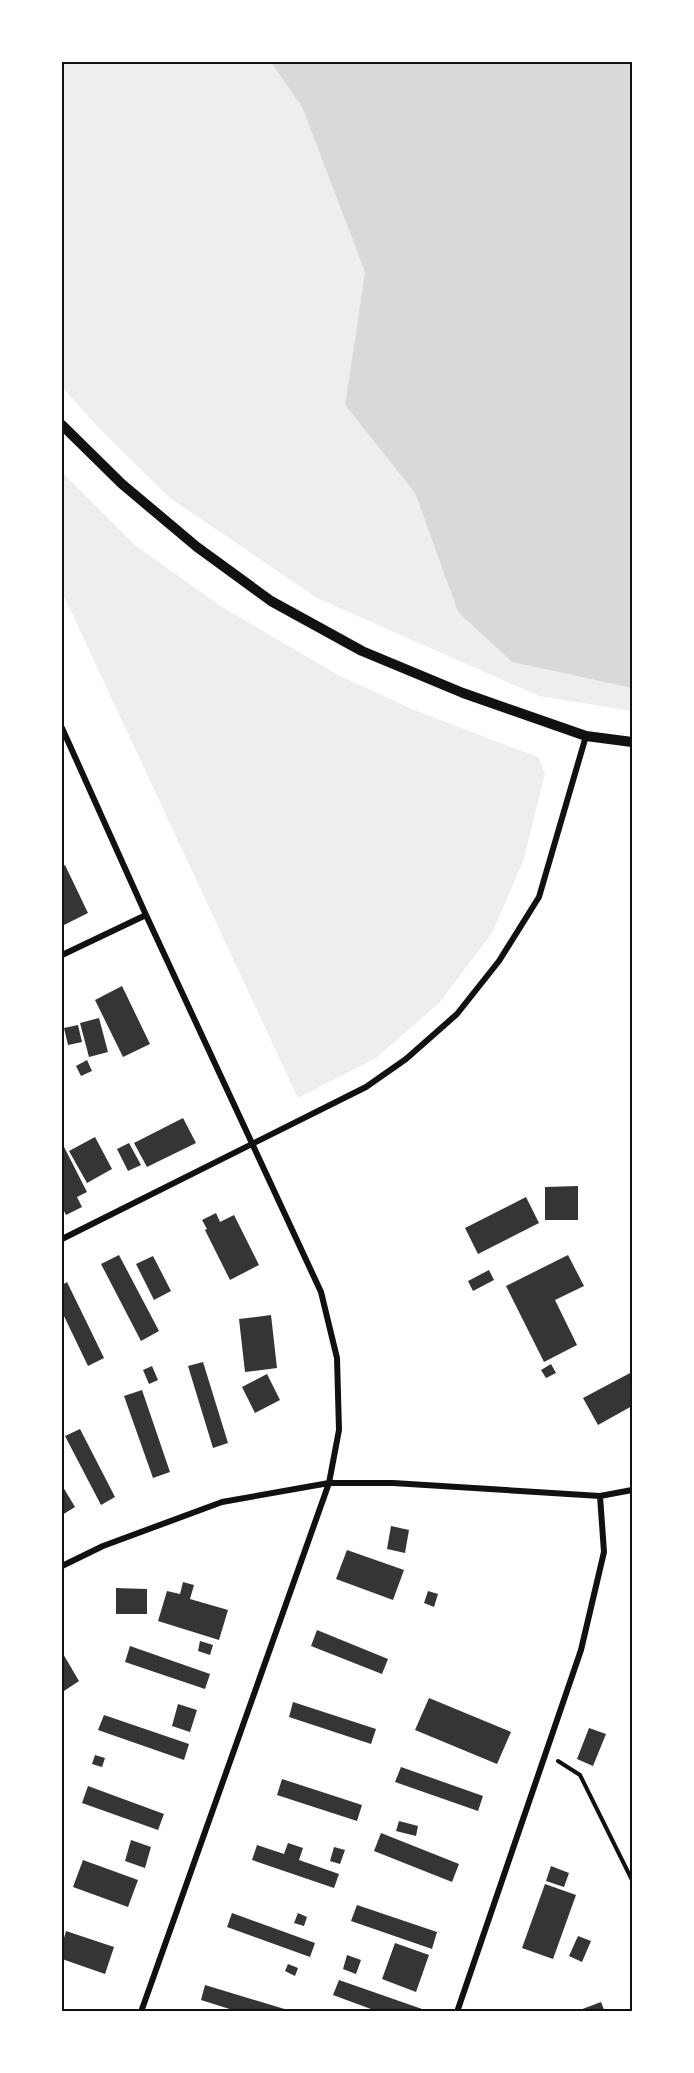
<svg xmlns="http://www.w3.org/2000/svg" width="694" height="2073" font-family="'Fira Sans Condensed',sans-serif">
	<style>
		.green { fill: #eee }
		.water { fill: #d9d9d9 }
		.building { fill: #353535 }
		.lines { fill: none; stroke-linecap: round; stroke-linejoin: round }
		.path { stroke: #111; stroke-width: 4 }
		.minor { stroke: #111; stroke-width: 6 }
		.tertiary { stroke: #111; stroke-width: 10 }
		.neatline { fill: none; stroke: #111; stroke-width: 2 }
	</style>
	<rect width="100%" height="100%" fill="#fff"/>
	<path class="green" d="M 62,62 L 271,62 L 302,107 L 365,272 L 345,405 L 415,493 L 458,612 L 512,662 L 632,688 L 632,711 L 539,696 L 317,598 L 170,498 L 96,425 L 62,387 Z
		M 62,472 L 135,545 L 222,607 L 340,676 L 414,710 L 538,757 L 545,773 L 523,862 L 492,933 L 440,1002 L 376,1058 L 298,1098 L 62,592 Z"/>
	<path class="water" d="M 271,62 L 632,62 L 632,688 L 512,662 L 458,612 L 415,493 L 345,405 L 365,272 L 302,107 Z"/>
	<path class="building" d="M 65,865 L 88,913 L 62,926 L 62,867 Z
		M 122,986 L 150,1044 L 123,1057 L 95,1000 Z
		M 99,1018 L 108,1052 L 89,1057 L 80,1023 Z
		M 78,1025 L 82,1042 L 68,1045 L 64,1028 Z
		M 87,1060 L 92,1071 L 81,1076 L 76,1066 Z
		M 183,1118 L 196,1143 L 147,1167 L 134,1143 Z
		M 95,1137 L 112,1169 L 87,1183 L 69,1151 Z
		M 62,1143 L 87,1192 L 77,1197 L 82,1207 L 66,1215 L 62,1207 Z
		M 129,1143 L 141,1165 L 128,1171 L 117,1149 Z
		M 578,1186 L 578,1220 L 545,1220 L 545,1187 Z
		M 526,1197 L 539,1223 L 478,1254 L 465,1228 Z
		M 216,1213 L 220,1222 L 234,1215 L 259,1265 L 230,1280 L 205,1230 L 207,1229 L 202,1220 Z
		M 119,1255 L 159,1331 L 141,1341 L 101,1264 Z
		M 568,1255 L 584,1286 L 555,1300 L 577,1345 L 544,1362 L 506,1286 Z
		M 153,1256 L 171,1291 L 154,1300 L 136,1264 Z
		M 489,1270 L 494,1280 L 473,1291 L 468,1281 Z
		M 67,1282 L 104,1358 L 88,1366 L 62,1312 L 62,1285 Z
		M 271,1315 L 277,1368 L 245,1372 L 239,1319 Z
		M 203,1362 L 228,1443 L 213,1448 L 188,1366 Z
		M 551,1364 L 556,1373 L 546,1378 L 541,1370 Z
		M 152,1366 L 158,1380 L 149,1384 L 143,1370 Z
		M 632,1372 L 632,1406 L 598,1425 L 583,1398 Z
		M 267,1374 L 280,1400 L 255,1413 L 242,1387 Z
		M 142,1390 L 170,1472 L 153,1478 L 124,1396 Z
		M 80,1429 L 115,1497 L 101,1505 L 65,1436 Z
		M 63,1487 L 75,1507 L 62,1515 L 62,1489 Z
		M 391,1526 L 409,1530 L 405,1553 L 387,1549 Z
		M 347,1550 L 404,1570 L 393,1600 L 336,1579 Z
		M 183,1582 L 194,1585 L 190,1599 L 228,1610 L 219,1640 L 158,1621 L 167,1591 L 180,1594 Z
		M 116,1588 L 147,1589 L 147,1614 L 116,1614 Z
		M 428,1591 L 438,1594 L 434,1607 L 424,1603 Z
		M 317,1630 L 388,1659 L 382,1674 L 311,1646 Z
		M 200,1641 L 213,1645 L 210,1655 L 198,1651 Z
		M 130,1646 L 210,1674 L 205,1689 L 125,1662 Z
		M 62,1652 L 79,1681 L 64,1691 L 62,1687 Z
		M 429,1698 L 511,1732 L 497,1764 L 415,1730 Z
		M 293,1702 L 376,1729 L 371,1744 L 289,1717 Z
		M 178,1704 L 197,1710 L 190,1732 L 172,1726 Z
		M 104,1715 L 189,1744 L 184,1760 L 98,1730 Z
		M 589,1728 L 606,1734 L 593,1766 L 577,1759 Z
		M 95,1755 L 105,1758 L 102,1767 L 92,1764 Z
		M 401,1767 L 483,1796 L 478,1811 L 395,1782 Z
		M 282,1779 L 362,1805 L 357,1821 L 277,1795 Z
		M 88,1786 L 164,1814 L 158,1830 L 82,1803 Z
		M 399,1821 L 418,1826 L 416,1836 L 396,1831 Z
		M 381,1833 L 459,1864 L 452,1882 L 374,1851 Z
		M 131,1840 L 151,1847 L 145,1868 L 125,1861 Z
		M 288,1843 L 303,1848 L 299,1860 L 339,1874 L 334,1888 L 252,1860 L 257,1845 L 284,1854 Z
		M 334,1847 L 345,1850 L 340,1864 L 330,1861 Z
		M 83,1860 L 138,1880 L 128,1907 L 73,1887 Z
		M 551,1866 L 569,1873 L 564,1887 L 546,1881 Z
		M 545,1884 L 576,1895 L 553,1959 L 522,1948 Z
		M 357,1905 L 437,1932 L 432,1949 L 351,1921 Z
		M 232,1913 L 315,1943 L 310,1957 L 227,1927 Z
		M 298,1913 L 307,1917 L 304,1926 L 294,1923 Z
		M 66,1931 L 114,1947 L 105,1974 L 62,1959 L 62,1945 Z
		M 578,1936 L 591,1941 L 582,1962 L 569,1956 Z
		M 395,1943 L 429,1955 L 416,1992 L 382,1979 Z
		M 347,1955 L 361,1960 L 356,1974 L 343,1969 Z
		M 288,1964 L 298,1968 L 295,1976 L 285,1971 Z
		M 339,1980 L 422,2009 L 421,2012 L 379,2012 L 333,1995 Z
		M 205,1985 L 291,2011 L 291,2012 L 239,2012 L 201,2000 Z
		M 601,2002 L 605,2012 L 577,2012 L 577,2011 Z"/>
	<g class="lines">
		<path class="path" d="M 558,1761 L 580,1775 L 632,1880"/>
		<path class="minor" d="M 62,728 L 146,915 L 321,1292 L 337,1358 L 339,1430 L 329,1483 L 141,2012
			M 62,955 L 146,915
			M 62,1239 L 366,1087 L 406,1059 L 457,1014 L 499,961 L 539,897 L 586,736
			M 62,1566 L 103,1546 L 222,1502 L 329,1483 L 393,1483 L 600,1496 L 632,1490
			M 457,2012 L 581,1650 L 604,1552 L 600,1496"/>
		<path class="tertiary" d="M 62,425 L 122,484 L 197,547 L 271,601 L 362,651 L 463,693 L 586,736 L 632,742"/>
	</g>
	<rect width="694" height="2073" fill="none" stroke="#ffffff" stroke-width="126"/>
	<rect x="63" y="63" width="568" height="1947" class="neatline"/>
</svg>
